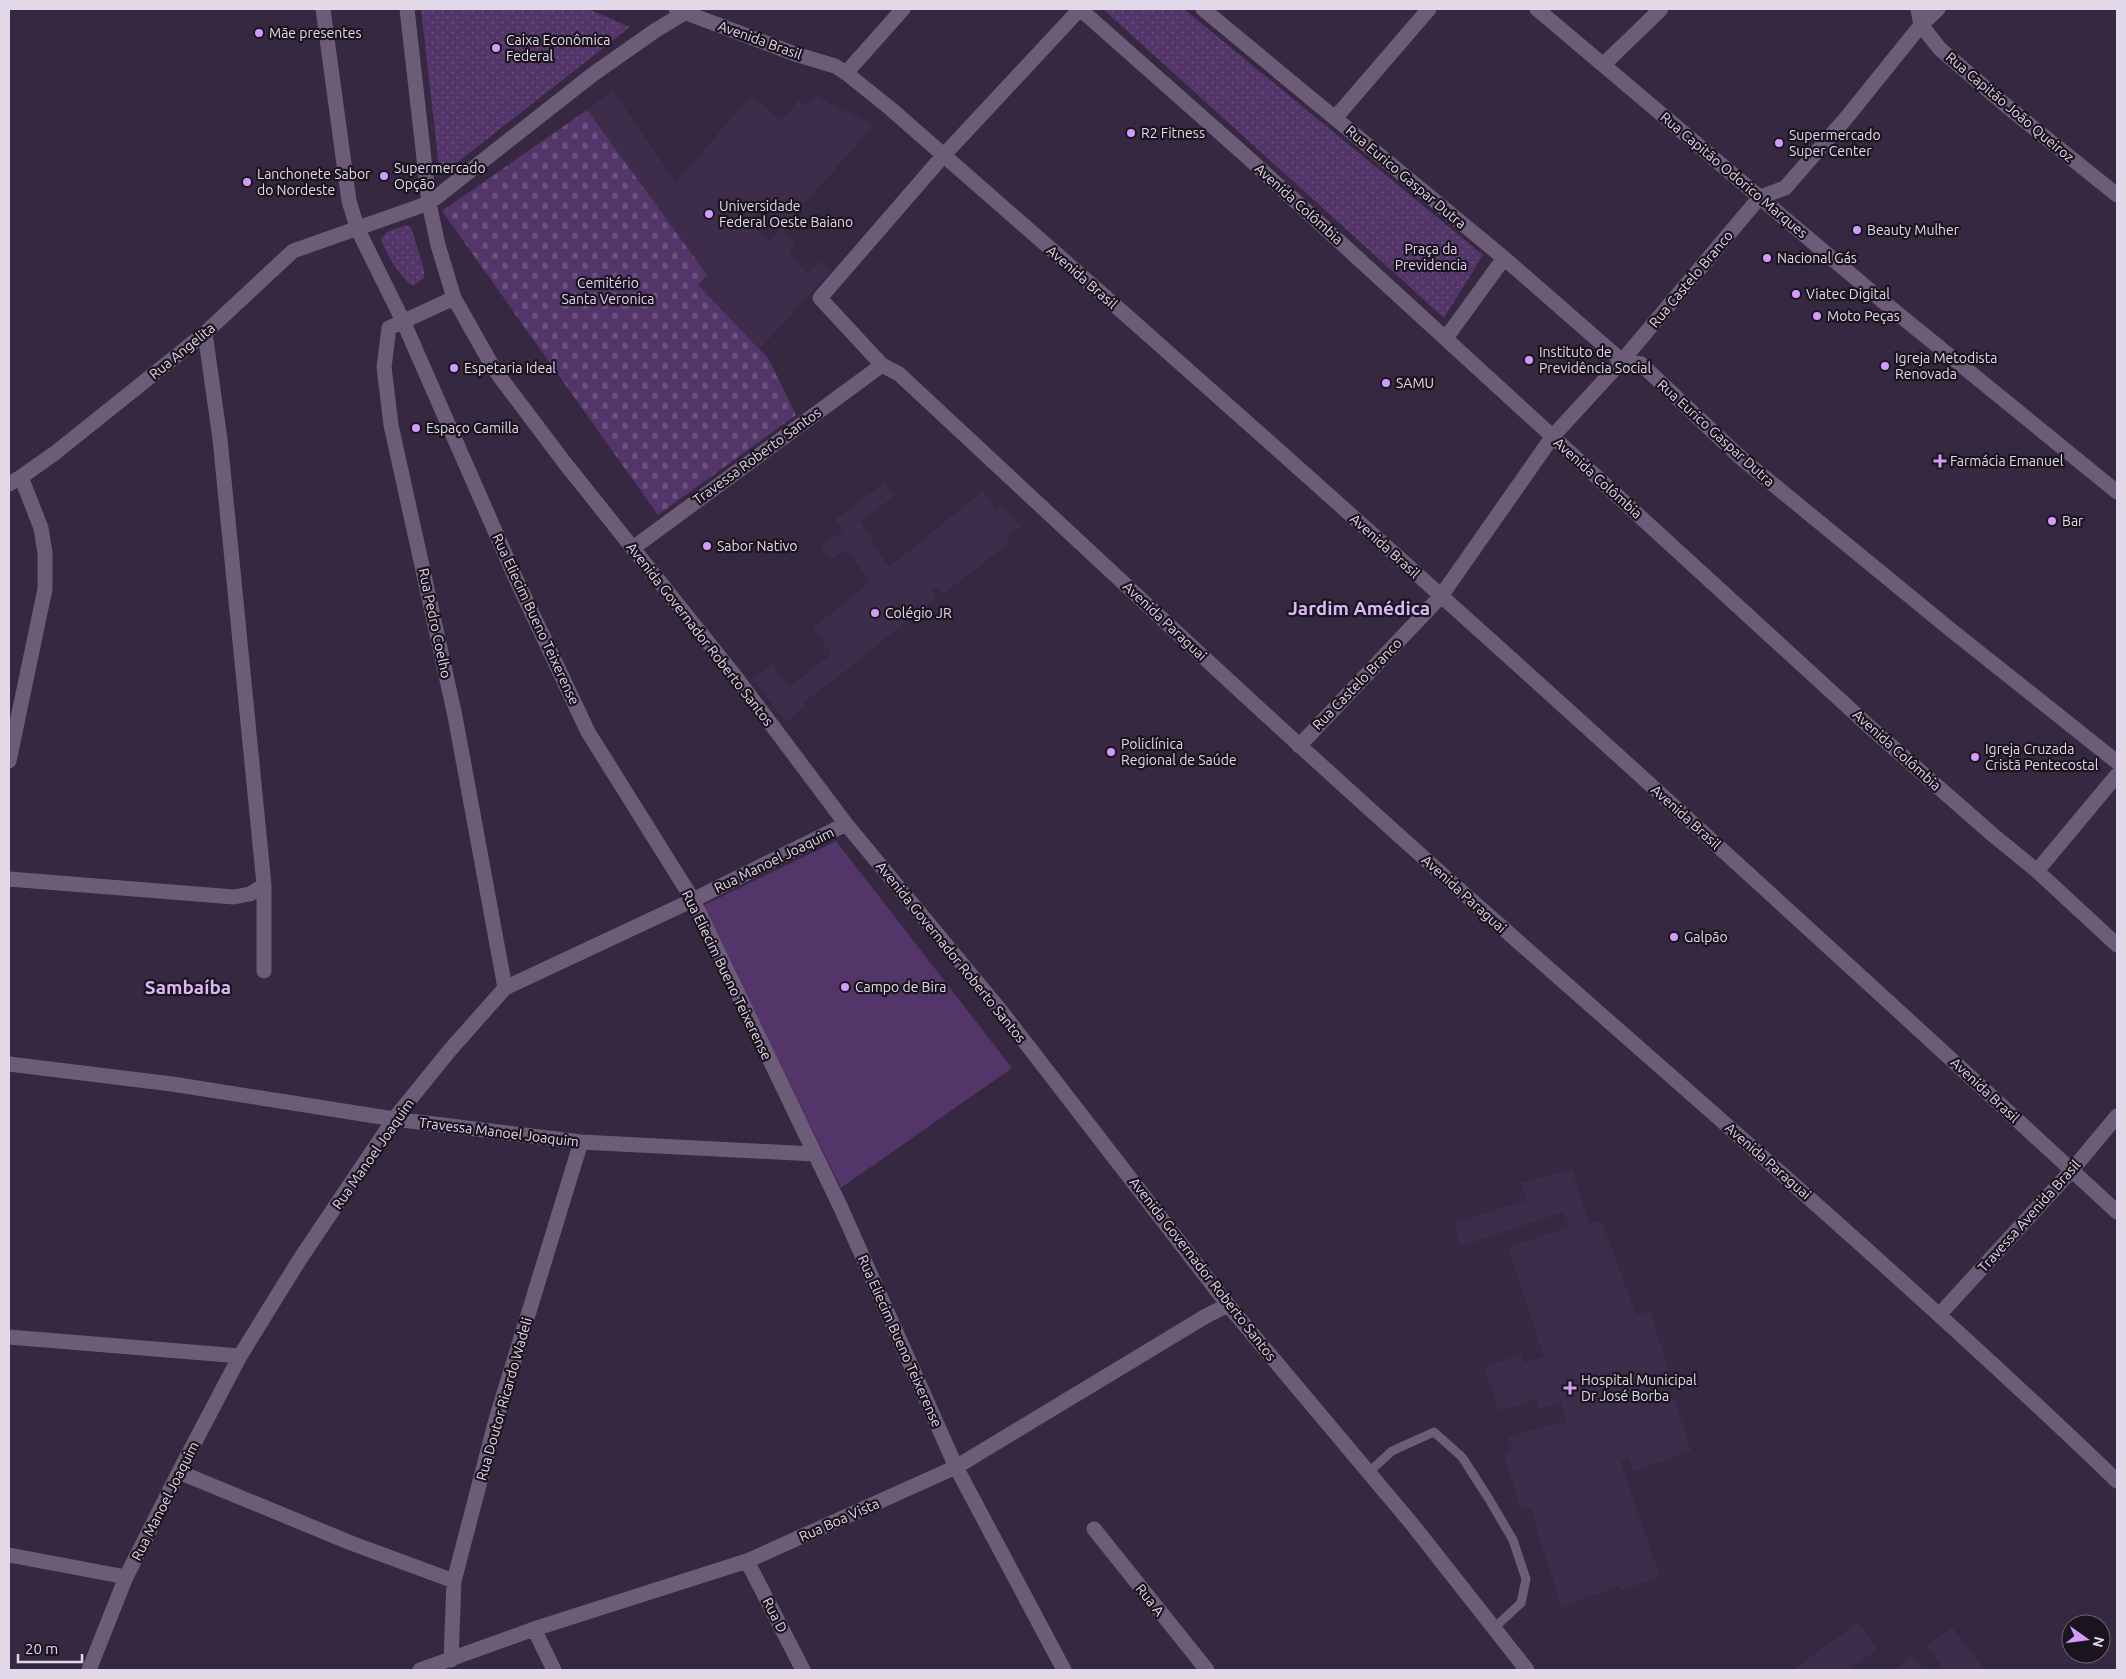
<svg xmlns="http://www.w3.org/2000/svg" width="2126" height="1679" font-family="Ubuntu,sans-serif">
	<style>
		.built { fill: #3e2c4b }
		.cemetery { fill: url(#cemetery-stones) }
		.park { fill: url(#park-dots) }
		.pitch { fill: #533569 }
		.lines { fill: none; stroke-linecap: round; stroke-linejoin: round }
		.service { stroke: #6c5c78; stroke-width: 9 }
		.minor { stroke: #6c5c78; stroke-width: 15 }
		.poi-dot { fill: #d39cfc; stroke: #1a141f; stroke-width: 2 }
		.labels { text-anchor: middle; stroke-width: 4.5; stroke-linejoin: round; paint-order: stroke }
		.poi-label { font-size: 14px; fill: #e1d8e8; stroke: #1a141f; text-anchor: start }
		.street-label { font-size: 14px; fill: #e1d8e8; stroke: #1a141f }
		.park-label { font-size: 14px; fill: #e4cef7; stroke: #1a141f }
		.district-label { font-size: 19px; font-weight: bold; fill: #dcb6f9; stroke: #1a141f }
	</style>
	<defs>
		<pattern id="cemetery-stones" width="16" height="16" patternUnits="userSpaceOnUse" patternTransform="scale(1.25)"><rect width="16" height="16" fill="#533569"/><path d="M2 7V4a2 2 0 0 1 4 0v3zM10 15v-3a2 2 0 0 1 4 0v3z" fill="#6b527e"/></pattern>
		<pattern id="park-dots" width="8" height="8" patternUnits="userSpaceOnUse" patternTransform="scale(1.25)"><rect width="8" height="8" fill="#533569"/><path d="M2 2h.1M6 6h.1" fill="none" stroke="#6b527e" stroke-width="1.8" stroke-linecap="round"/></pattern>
	</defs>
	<rect width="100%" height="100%" fill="#362840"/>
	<path class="built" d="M 612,90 L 676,182 L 752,95 L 781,121 L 799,100 L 807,106 L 815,96 L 875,125 L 783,227 L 763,207 L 749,222 L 769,242 L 782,228 L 796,243 L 788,252 L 808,274 L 821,260 L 831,271 L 760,349 L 698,285 L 706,275 L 587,110 Z
		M 885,483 L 895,496 L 860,521 L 889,567 L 983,491 L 996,509 L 1001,506 L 1021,526 L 1006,538 L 1010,543 L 943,594 L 937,588 L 932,590 L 936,597 L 852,666 L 803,703 L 805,707 L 786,722 L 753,679 L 772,664 L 790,687 L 831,654 L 813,628 L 870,582 L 847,550 L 830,560 L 821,546 L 843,531 L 835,519 Z
		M 1572,1169 L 1589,1224 L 1602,1221 L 1636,1315 L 1650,1311 L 1669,1371 L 1646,1379 L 1655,1404 L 1674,1398 L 1691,1451 L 1633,1471 L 1629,1459 L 1621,1462 L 1660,1577 L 1621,1590 L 1620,1586 L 1561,1607 L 1531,1509 L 1519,1505 L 1504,1453 L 1513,1449 L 1508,1437 L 1557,1423 L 1560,1428 L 1559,1424 L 1566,1422 L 1561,1403 L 1540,1409 L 1537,1399 L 1499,1411 L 1484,1368 L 1521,1354 L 1524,1363 L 1544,1357 L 1508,1247 L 1570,1227 L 1564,1212 L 1461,1246 L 1454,1223 L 1527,1200 L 1521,1183 Z
		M 1858,1622 L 1878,1649 L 1848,1670 L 1793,1670 Z
		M 1952,1627 L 1985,1670 L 1945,1670 L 1926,1646 Z
		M 1912,1655 L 1924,1670 L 1894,1670 Z"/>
	<path class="cemetery" d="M 587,110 L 707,275 L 698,285 L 768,358 L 796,415 L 658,515 L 442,211 Z"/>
	<path class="park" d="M 421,9 L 588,9 L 630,27 L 440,176 Z
		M 1103,9 L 1184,9 L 1483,255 L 1444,318 Z
		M 406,225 L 411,227 L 424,270 L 424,278 L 413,286 C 401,279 384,251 381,238 L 387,232 Z"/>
	<path class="pitch" d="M 836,841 L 1012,1068 L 841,1188 L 702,906 Z"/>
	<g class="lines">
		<path class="service" d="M 1369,1472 L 1392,1451 L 1434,1432 L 1462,1457 L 1489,1499 L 1513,1540 L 1526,1579 L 1521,1603 L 1494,1628"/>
		<path class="minor" d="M 323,9 L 349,201 L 358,230 L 403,321 L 516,579 L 588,732 L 693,900 L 841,1208 L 956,1467 L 1064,1670
			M 407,9 L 429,203 L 438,245 L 454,298 L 494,369 L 564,462 L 738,680 L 846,824 L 1001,1011 L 1228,1305 L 1412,1524 L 1527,1670
			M 676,9 L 795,54 L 835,66 L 846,73 L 891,109 C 984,191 1078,272 1171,355 C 1490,637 1804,923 2117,1212
			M 1080,9 L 943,156 L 820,298 L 882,365 L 899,374 C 1097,558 1293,743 1496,922 C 1705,1107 1916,1288 2117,1481
			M 1080,9 L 1245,155 L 1872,729 L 1993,835 L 2037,871 L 2117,945
			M 1203,9 L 1504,258 L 1622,361 L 1641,364 L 1741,458 L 1951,630 L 2117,762
			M 1537,9 L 1886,304 L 2117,492
			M 1918,9 L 1921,25 L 1940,49 L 2009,108 L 2117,195
			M 1603,65 L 1661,9
			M 846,73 L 903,9
			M 1336,117 L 1429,9
			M 454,298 L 389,328 L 384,367 L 391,425 L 455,716 L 505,988
			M 1446,338 L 1504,258
			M 9,484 L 21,477 L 55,453 L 205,333 L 293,251 L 429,203 L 592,75 L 656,30 L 686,12
			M 633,548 L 882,365
			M 1299,746 L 1441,596 L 1553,436 L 1622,361 L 1760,197 L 1785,188 L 1847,117 L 1921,25 L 1938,9
			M 9,761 L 45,589 L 45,553 L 41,528 L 21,477
			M 2037,871 L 2117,775
			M 9,879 L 234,897 L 250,894 L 264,885 L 220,439 L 205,333
			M 264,971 L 264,885
			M 9,1064 L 172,1084 L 394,1119 L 581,1142 L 814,1154
			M 1939,1315 L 2072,1170 L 2117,1116
			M 9,1337 L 240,1356
			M 179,1472 L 351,1543 L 454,1581
			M 1094,1529 L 1207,1670
			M 9,1555 L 126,1577
			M 747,1561 L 803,1670
			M 534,1629 L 554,1670
			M 451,1660 L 454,1581 L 497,1416 L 581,1142
			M 89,1670 L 126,1577 L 179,1472 L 240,1356 L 300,1259 L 394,1119 L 450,1050 L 505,988 L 693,900 L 846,824
			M 420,1670 L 534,1629 L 747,1561 L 956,1467 L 1206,1316 L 1228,1305"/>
	</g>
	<g class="poi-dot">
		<circle cx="259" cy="33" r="5"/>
		<circle cx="496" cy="48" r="5"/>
		<circle cx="1131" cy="133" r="5"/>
		<circle cx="1779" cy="143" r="5"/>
		<circle cx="384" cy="176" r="5"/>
		<circle cx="247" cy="182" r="5"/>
		<circle cx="709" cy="214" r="5"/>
		<circle cx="1857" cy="230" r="5"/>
		<circle cx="1767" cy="258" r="5"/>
		<circle cx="1796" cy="294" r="5"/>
		<circle cx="1817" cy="316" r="5"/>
		<circle cx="1529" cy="360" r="5"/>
		<circle cx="1885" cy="366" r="5"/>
		<circle cx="454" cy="368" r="5"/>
		<circle cx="1386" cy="383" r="5"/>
		<circle cx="416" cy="428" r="5"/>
		<path d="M1937.5 453.5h5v5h5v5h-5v5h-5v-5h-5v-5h5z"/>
		<circle cx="2052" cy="521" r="5"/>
		<circle cx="707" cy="546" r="5"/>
		<circle cx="875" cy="613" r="5"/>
		<circle cx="1111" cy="752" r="5"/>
		<circle cx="1975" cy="757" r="5"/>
		<circle cx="1674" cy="937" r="5"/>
		<circle cx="845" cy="987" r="5"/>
		<path d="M1567.5 1380.5h5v5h5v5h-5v5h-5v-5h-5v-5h5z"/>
	</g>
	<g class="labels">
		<g class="poi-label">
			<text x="269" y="38">Mãe presentes</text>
			<text x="506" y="45">Caixa Econômica<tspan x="506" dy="16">Federal</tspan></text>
			<text x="1141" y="138">R2 Fitness</text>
			<text x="1789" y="140">Supermercado<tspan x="1789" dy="16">Super Center</tspan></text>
			<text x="394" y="173">Supermercado<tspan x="394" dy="16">Opção</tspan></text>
			<text x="257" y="179">Lanchonete Sabor<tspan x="257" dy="16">do Nordeste</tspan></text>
			<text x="719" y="211">Universidade<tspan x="719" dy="16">Federal Oeste Baiano</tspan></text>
			<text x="1867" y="235">Beauty Mulher</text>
			<text x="1777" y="263">Nacional Gás</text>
			<text x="1806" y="299">Viatec Digital</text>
			<text x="1827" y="321">Moto Peças</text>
			<text x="1539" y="357">Instituto de<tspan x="1539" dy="16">Previdência Social</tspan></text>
			<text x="1895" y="363">Igreja Metodista<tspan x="1895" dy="16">Renovada</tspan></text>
			<text x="464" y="373">Espetaria Ideal</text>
			<text x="1396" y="388">SAMU</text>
			<text x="426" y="433">Espaço Camilla</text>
			<text x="1950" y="466">Farmácia Emanuel</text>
			<text x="2062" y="526">Bar</text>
			<text x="717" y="551">Sabor Nativo</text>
			<text x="885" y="618">Colégio JR</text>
			<text x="1121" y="749">Policlínica<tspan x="1121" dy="16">Regional de Saúde</tspan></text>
			<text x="1985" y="754">Igreja Cruzada<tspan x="1985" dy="16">Cristã Pentecostal</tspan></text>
			<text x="1684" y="942">Galpão</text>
			<text x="855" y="992">Campo de Bira</text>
			<text x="1581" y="1385">Hospital Municipal<tspan x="1581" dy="16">Dr José Borba</tspan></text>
		</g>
		<g class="street-label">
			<text transform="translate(760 40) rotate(20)" y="5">Avenida Brasil</text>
			<text transform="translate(2010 107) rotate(40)" y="5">Rua Capitão João Queiroz</text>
			<text transform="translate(1734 175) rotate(40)" y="5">Rua Capitão Odorico Marques</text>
			<text transform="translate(1406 177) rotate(40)" y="5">Rua Eurico Gaspar Dutra</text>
			<text transform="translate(1299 204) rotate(42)" y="5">Avenida Colômbia</text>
			<text transform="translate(1082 277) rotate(41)" y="5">Avenida Brasil</text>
			<text transform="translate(1691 279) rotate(-50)" y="5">Rua Castelo Branco</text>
			<text transform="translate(182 351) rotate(-39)" y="5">Rua Angelita</text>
			<text transform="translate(1716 433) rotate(42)" y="5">Rua Eurico Gaspar Dutra</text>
			<text transform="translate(757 456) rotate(-36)" y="5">Travessa Roberto Santos</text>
			<text transform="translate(1598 478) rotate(42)" y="5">Avenida Colômbia</text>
			<text transform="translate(1385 546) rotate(42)" y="5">Avenida Brasil</text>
			<text transform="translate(536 619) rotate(65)" y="5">Rua Eliecim Bueno Teixerense</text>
			<text transform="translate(1165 621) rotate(43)" y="5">Avenida Paraguai</text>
			<text transform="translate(435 623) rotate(78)" y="5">Rua Pedro Coelho</text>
			<text transform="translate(700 634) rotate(52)" y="5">Avenida Governador Roberto Santos</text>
			<text transform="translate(1357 684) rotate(-46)" y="5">Rua Castelo Branco</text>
			<text transform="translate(1897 750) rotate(42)" y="5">Avenida Colômbia</text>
			<text transform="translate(1686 817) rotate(42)" y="5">Avenida Brasil</text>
			<text transform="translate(774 860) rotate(-26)" y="5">Rua Manoel Joaquim</text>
			<text transform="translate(1464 894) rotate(42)" y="5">Avenida Paraguai</text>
			<text transform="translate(951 952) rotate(51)" y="5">Avenida Governador Roberto Santos</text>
			<text transform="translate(727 975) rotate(64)" y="5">Rua Eliecim Bueno Teixerense</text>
			<text transform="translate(1985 1090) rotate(43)" y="5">Avenida Brasil</text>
			<text transform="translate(499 1132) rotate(7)" y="5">Travessa Manoel Joaquim</text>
			<text transform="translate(373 1154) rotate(-55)" y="5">Rua Manoel Joaquim</text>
			<text transform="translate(1768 1161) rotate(41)" y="5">Avenida Paraguai</text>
			<text transform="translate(2029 1216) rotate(-48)" y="5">Travessa Avenida Brasil</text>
			<text transform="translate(1203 1269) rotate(52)" y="5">Avenida Governador Roberto Santos</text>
			<text transform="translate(900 1341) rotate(66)" y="5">Rua Eliecim Bueno Teixerense</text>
			<text transform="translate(504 1399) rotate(-74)" y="5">Rua Doutor Ricardo Wadeli</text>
			<text transform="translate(165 1501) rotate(-63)" y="5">Rua Manoel Joaquim</text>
			<text transform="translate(839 1520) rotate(-24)" y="5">Rua Boa Vista</text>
			<text transform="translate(1150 1600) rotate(51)" y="5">Rua A</text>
			<text transform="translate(775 1615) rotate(63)" y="5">Rua D</text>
		</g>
		<g class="park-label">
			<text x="1431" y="254">Praça da<tspan x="1431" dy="16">Previdencia</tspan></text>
			<text x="608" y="288">Cemitério<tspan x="608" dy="16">Santa Veronica</tspan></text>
		</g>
		<g class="district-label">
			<text x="1359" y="615">Jardim Amédica</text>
			<text x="188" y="994">Sambaíba</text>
		</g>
	</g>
	<rect width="2126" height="1679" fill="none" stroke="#e1d8e8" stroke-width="20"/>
	<g transform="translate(2086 1639) rotate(104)"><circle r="24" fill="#1a141f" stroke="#6a626f"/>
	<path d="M0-4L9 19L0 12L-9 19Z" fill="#d39cfc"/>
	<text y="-8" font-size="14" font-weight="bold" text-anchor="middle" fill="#e1d8e8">N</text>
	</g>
	<path d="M18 1654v8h64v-8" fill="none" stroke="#e1d8e8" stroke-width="2.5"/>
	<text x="25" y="1654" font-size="15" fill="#e1d8e8" stroke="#1a141f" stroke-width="4" paint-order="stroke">20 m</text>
</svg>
